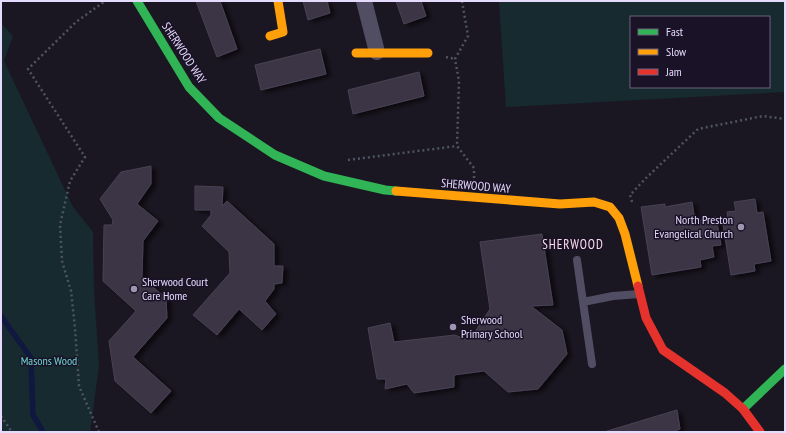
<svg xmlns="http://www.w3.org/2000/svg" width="786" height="433" font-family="'PT Sans Narrow',sans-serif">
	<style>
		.green { fill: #162a2f; fill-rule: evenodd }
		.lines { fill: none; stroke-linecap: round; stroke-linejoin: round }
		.stream { stroke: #101840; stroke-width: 5.5 }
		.building { fill: #3b3544; stroke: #494255; filter: url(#shadow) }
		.path { stroke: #4d5463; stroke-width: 2.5; stroke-dasharray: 2 3; stroke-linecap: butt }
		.lane { stroke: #514d63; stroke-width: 8 }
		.street { stroke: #514d63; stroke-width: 16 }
		.fast { stroke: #30b455; stroke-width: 9 }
		.slow { stroke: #ff9f0a; stroke-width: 9 }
		.jam { stroke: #e5322d; stroke-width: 9 }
		.poi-dot { fill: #9e96b0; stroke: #1a1227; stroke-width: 1.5 }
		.labels { text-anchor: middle; stroke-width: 3; stroke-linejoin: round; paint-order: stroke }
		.street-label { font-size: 12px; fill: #e5dbfc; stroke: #1a1227 }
		.poi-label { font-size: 12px; fill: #e5dbfc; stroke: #1a1227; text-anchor: start }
		.park-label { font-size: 12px; fill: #6cd8d1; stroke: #1a1227 }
		.neighbourhood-label { font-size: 13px; letter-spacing: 1px; fill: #fcddeb; stroke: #1a1227 }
	</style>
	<defs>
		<filter id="shadow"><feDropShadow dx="4.5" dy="2.5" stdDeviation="2" flood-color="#0009"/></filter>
	</defs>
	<rect width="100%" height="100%" fill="#1b1722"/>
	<path class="green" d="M 499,1 L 785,1 L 785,92 L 506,107 ZM 631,17 L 769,17 L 769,87 L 631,87 Z
		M 1,23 L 13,36 L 4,61 L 73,207 L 93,232 L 94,291 L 99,366 L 90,432 L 1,432 Z"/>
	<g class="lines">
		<path class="stream" d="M 1,316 L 31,358 L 33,415 L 43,432"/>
	</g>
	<path class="building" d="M 196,1 L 220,1 L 237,49 L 217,57 Z
		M 303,1 L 327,1 L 330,13 L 308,20 Z
		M 396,1 L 421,1 L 426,16 L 404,24 Z
		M 320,49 L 326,74 L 261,90 L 255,65 Z
		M 419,72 L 424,96 L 353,114 L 348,90 Z
		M 151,166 L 151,184 L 137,204 L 158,221 L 143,241 L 142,278 L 166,298 L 167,318 L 133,357 L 171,391 L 151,413 L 115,381 L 109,341 L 136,311 L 103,281 L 104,225 L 112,225 L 113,220 L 100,199 L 121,172 Z
		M 195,186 L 223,187 L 222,206 L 227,201 L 274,244 L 274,266 L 283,266 L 282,283 L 274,284 L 274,289 L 265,301 L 276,314 L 262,330 L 239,309 L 217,335 L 193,315 L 230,273 L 229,252 L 202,226 L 211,215 L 211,210 L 195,210 Z
		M 755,199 L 757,213 L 763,212 L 771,261 L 754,264 L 755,271 L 731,275 L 722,218 L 728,218 L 727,212 L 736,211 L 734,202 Z
		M 692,202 L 695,221 L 716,217 L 721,245 L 712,246 L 714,257 L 700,260 L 701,267 L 652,275 L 641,207 L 665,204 L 665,207 Z
		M 542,234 L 553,305 L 531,306 L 562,330 L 567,354 L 538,389 L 508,392 L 484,371 L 454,375 L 454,387 L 414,393 L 407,384 L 385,389 L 386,379 L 377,379 L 368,328 L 390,323 L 394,342 L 455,335 L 469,341 L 490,309 L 480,242 Z
		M 677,410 L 680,429 L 672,432 L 604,432 Z"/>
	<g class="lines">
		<path class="path" d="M 462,1 L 468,36 L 455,59 L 459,81 L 457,146 L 474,168 L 474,178
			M 446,57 L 455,59
			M 348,160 L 457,146
			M 632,202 L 630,195 L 647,177 L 698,129 L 763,116 L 785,119
			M 1,416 L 12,432
			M 99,432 L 79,386 L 75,328 L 71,291 L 62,261 L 60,225 L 70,181 L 85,157 L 28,69 L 76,22 L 105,1"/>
		<path class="lane" d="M 577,260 L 583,302 L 613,296 L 639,294
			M 583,302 L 592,364"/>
		<path class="street" d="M 364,1 L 377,52"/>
		<path class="fast" d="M 137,1 L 189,87 L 219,118 L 275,155 L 324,176 L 385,190 L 396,191
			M 743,409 L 785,369"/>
		<path class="slow" d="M 270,36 L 283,32 L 278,1
			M 356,53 L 428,53
			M 396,191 L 560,204 L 594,202 L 610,207 L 619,218 L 625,234 L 638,286"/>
		<path class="jam" d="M 638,286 L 646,318 L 663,350 L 725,393 L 743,409 L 760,432"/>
	</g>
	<g class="poi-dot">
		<circle cx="741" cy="227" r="4"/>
		<circle cx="134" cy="289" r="4"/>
		<circle cx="453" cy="327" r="4"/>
	</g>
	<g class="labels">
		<g class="street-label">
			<text transform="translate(184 53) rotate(57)" y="4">SHERWOOD WAY</text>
			<text transform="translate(476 186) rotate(5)" y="4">SHERWOOD WAY</text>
		</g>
		<g class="poi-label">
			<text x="733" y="224" text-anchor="end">North Preston<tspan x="733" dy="14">Evangelical Church</tspan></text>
			<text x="142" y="286">Sherwood Court<tspan x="142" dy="14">Care Home</tspan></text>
			<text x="461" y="324">Sherwood<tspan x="461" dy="14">Primary School</tspan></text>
		</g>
		<g class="park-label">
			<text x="49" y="365">Masons Wood</text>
		</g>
		<g class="neighbourhood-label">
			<text x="573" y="249">SHERWOOD</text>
		</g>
	</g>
	<rect width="786" height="433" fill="none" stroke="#e5dbfc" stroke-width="4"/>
	<rect x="630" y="16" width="140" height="72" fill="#1a1227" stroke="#6b627c"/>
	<rect x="638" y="29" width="20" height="6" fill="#30b455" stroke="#6b627c"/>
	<text x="666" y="36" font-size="12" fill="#e5dbfc">Fast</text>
	<rect x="638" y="49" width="20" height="6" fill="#ff9f0a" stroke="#6b627c"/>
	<text x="666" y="56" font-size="12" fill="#e5dbfc">Slow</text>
	<rect x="638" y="69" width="20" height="6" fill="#e5322d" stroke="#6b627c"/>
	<text x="666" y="76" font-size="12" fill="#e5dbfc">Jam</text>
</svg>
